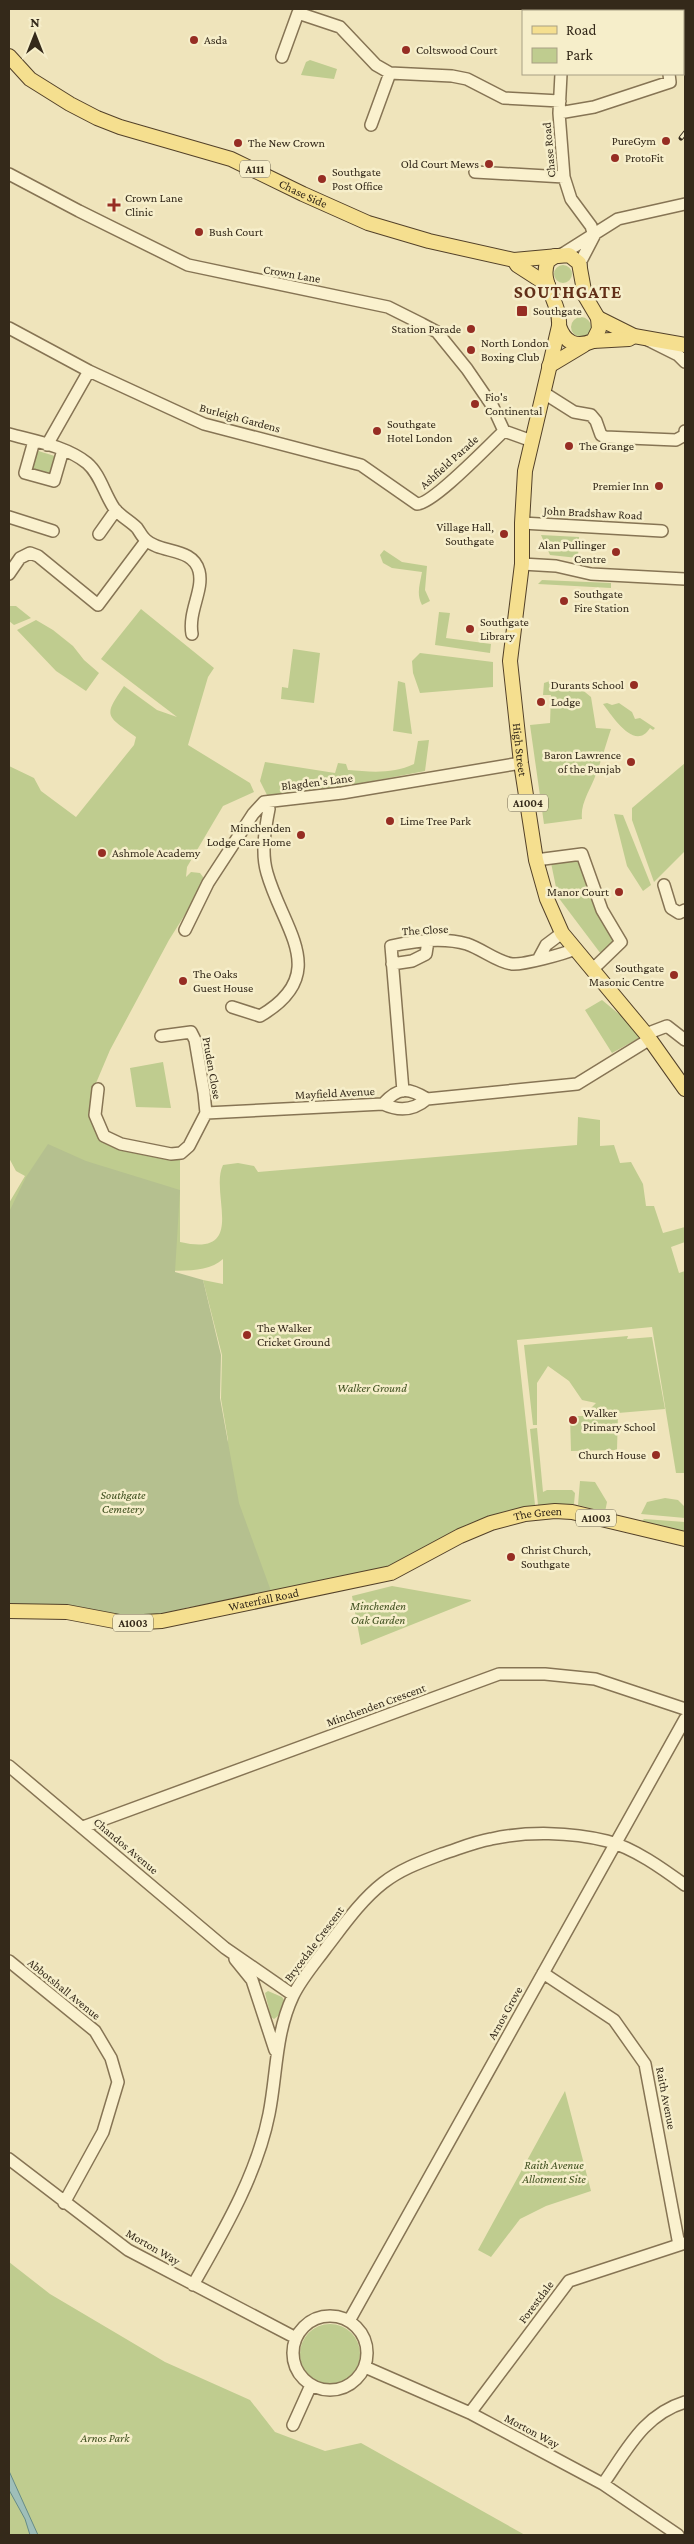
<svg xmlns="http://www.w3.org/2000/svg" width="694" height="2544" font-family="'Crimson Pro',serif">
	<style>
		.green { fill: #bfcc8f }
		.cemetery { fill: #b5c08f }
		.water { fill: #9fbfb9; stroke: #678c87 }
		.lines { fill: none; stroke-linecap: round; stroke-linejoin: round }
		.minor-casing { stroke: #867454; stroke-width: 14 }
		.major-casing { stroke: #534129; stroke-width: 16 }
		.minor { stroke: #faf1ce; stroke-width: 11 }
		.major { stroke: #f5df8f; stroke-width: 14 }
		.rail-casing { stroke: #34291a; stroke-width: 5 }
		.rail { stroke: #f6eeca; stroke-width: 3; stroke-dasharray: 9; stroke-linecap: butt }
		.poi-dot { fill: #962d23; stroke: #f6eeca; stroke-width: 2 }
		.labels { text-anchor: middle; stroke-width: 5; stroke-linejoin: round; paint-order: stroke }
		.shield { fill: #f6eeca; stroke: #6e644f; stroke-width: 1 }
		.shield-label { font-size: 11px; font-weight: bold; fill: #34291a }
		.poi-label { font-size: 12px; fill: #34291a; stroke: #f6eeca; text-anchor: start }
		.street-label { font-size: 12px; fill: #34291a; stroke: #f6eeca }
		.park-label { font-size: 12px; font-style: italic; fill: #405120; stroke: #f6eeca }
		.district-label { font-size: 18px; font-weight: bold; letter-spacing: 1px; fill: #622f18; stroke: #f6eeca }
	</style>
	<rect width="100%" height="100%" fill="#efe4bb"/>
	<path class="green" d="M 310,60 L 337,69 L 334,79 L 301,75 L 306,62 Z
		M554 274a9 9 0 1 1 18 0a9 9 0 1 1-18 0Z
		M571 327a10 10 0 1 1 20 0a10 10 0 1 1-20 0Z
		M 35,450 L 58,457 L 51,477 L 29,470 Z
		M 541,535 L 579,537 L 578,558 L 550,555 Z
		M 384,550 L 402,562 L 427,566 L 425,590 L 430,601 L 422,605 C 416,594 420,584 422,572 L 392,568 L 383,563 L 380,555 Z
		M 542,580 L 611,583 L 611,588 L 538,584 Z
		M 9,606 L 16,606 L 31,618 L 14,625 L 9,621 Z
		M 141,609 L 214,668 L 208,677 L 188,745 L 250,783 L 254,792 L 223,806 L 187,867 L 186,877 L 191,872 L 200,873 L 206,881 L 169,940 L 110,1050 L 91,1095 L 92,1117 L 121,1148 L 180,1159 L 180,1242 C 249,1258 209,1193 223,1165 L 238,1163 L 254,1166 L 258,1172 L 577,1145 L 578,1117 L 600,1120 L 600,1146 L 614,1145 L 620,1163 L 631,1162 L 643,1184 L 646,1206 L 654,1206 L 663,1233 L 685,1227 L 685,1242 L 671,1247 L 679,1273 L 685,1271 L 685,1473 L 676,1473 L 652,1327 L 517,1340 L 536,1514 L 507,1521 L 413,1562 L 223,1603 L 190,1607 L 189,1602 L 228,1440 L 221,1399 L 222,1355 L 203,1280 L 223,1284 L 223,1259 C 208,1273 179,1271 158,1270 L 9,1233 L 9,1203 L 25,1176 L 16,1171 L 9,1158 L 9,766 L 34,778 L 41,791 L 76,817 L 134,745 L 136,737 C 107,715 102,718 124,686 L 157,710 L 177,717 L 101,659 Z
		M 439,612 L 450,613 L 446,638 L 491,644 L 490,653 L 435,645 Z
		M 36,620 L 53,630 L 73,646 L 84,660 L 99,673 L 86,691 L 56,671 L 17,630 Z
		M 293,649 L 320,653 L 314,703 L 281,699 L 282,687 L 288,688 Z
		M 420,653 L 493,662 L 493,687 L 420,693 L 413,673 L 412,661 Z
		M 398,681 L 405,683 L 412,734 L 393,731 Z
		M 550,681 L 580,688 L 591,697 L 596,728 L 611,729 C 606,744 602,759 596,774 C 591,789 580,803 582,819 L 544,824 L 530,725 L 550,723 L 551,695 L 543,695 L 544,683 Z
		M 607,703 L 612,705 L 619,703 L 632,712 L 635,719 L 640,718 L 655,728 L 653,730 L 650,728 C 635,752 613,717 603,704 Z
		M 429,740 L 425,771 L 321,791 L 268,797 L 260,781 L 265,762 L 335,773 L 338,763 L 346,764 L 348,770 C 371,772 393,774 414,764 L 418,741 Z
		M 685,763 L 685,851 L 654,882 L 632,820 L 632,808 Z
		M 614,814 L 623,815 L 651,885 L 643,891 L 627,866 Z
		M 582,854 L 621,942 L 604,958 L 558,897 L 550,858 Z
		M 602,1000 L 631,1024 L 641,1037 L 612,1053 L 585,1010 Z
		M 163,1062 L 171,1108 L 136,1107 L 130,1068 Z
		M 628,1336 L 627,1339 L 652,1337 L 665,1409 L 618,1413 L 617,1450 L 571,1451 L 570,1416 L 583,1416 L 596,1403 L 582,1400 L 569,1381 L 548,1366 L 537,1383 L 537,1425 L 533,1425 L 524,1345 Z
		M 537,1428 L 543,1492 L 547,1490 L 572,1490 L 575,1493 L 574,1504 L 538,1505 L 530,1429 Z
		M 580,1481 L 595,1482 L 607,1502 L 605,1512 L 578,1505 Z
		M 665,1498 L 678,1500 L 685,1507 L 685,1518 L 641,1514 L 647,1502 Z
		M 644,1519 L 685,1522 L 685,1534 L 639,1524 Z
		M 392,1586 L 471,1600 L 471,1601 L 361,1645 L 352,1596 Z
		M 268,1991 L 282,1997 L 284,2000 L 278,2016 L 274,2019 L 271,2017 L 265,1993 Z
		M 565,2091 L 591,2191 L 546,2206 L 520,2219 L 491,2257 L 478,2250 Z
		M 9,2262 L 50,2294 L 165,2362 L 250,2400 L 275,2432 L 325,2451 L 361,2443 L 525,2535 L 9,2535 Z
		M300 2354a30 30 0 1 1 60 0a30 30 0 1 1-60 0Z"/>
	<path class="cemetery" d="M 48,1144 L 86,1161 L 180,1190 L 175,1272 L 203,1280 L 221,1355 L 220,1398 L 239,1503 L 271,1591 L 189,1607 L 156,1617 L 137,1617 L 9,1605 L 9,1212 L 26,1177 Z"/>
	<path class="water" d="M 9,2471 L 38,2535 L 30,2535 L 25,2519 L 9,2490 Z"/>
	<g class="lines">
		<defs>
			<path id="minor" d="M 564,11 L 564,9
				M 282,57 L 298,13 L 340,27 L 376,65 L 390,73 L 452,76 L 467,79 L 504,98 L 560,101
				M 561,74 L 559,113 L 564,177 L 571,199 L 591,226 L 594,236
				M 559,113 L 594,107 L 670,82 L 669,74
				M 371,125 L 390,73
				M 475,172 L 564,177
				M 9,174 L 79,211 L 188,265 L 388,307 L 422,324 L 437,332 L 467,369 L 493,407 L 504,431 L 532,441
				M 561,255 L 618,219 L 685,204
				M 581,271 L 581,261 L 594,236
				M 9,328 L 89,371 L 204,424 L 361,465 L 417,504 C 433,504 489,445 504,431
				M 648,340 L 678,355 L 685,362
				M 544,393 L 574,412 L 591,415 L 596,421 L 601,435 L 605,437 L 676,440 L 685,435 L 685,431
				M 9,434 C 34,441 66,446 87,463 C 100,474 104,493 114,508 C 120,516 130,521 137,528 C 140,532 142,537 146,540 C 161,554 193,547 199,571 C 204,590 188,611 192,634
				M 34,441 L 25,473 L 54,481 L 63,450
				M 47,445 L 89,371
				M 9,517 L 53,531
				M 522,523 L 662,531
				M 99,534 L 116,510
				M 522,564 L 556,566 L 591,574 L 685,579
				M 9,574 L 20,558 L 30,553 L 38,556 L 98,605 L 146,541
				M 536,860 L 582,854 L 602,910 L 621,942 L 592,970
				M 664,885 L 671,908 L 679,913 L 685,910
				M 185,930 L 208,883 L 253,814 L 264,802 L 342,793 L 521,763
				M 539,958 L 546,945 L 562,933
				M 392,964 L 412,961 L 426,954 L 428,941
				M 232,1007 L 260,1016 C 332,974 283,930 267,873 C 261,853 265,829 269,809 L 264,802
				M 646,1034 L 667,1026 L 685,1040
				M 98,1089 L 95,1115 L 104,1136 L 121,1144 L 171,1154 L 181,1153 L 189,1146 L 206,1113 L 204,1093 L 195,1040 L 191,1032 L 161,1036
				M 403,1091 L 391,946 C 414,941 443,937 467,944 C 482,949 497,962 512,964 C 523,965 564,954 575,949
				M 383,1104 C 398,1111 413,1111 427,1099
				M 206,1113 L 383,1104 C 398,1087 408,1087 427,1099 L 577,1084 L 650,1039
				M 9,1766 L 225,1948 L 293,1995
				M 83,1827 L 499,1674 L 545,1674 L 595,1679 L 685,1709
				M 235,1959 L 252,1980 L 275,2050
				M 9,1961 L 95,2031 L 111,2058 L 118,2082 L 103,2132 L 64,2203
				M 543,1973 L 614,2020 L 645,2064 L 679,2245
				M 9,2159 L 128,2250 L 296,2338
				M 193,2285 C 223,2232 257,2175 269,2114 C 277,2074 275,2034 293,1996 C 301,1979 315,1963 326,1948 C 343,1926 361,1900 383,1883 C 401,1869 421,1862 442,1854 C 458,1849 474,1842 491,1839 C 527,1831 571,1832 607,1841 C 634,1848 663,1869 685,1885
				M293 2353a37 37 0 1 1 74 0a37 37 0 1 1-74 0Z
				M 349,2321 L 685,1719
				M 365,2367 L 470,2413 L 603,2484 L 678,2535
				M 470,2413 L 569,2281 L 685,2243
				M 293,2425 L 311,2385
				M 603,2484 C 627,2450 643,2415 685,2402"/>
			<g id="major">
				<path id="s1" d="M 9,56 L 30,79 L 70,104 L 97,118 L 120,127 L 231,159 L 303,194 L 368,223 L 429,241 L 514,260 L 569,255 L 579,263 L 585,296 L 598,318 L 599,329 L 593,341 C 576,348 565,343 559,326"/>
				<path id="s2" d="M 555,256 L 548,261 C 538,282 561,302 559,326 L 525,471 L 522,523 L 522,564 L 510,661 L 521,763 L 536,860 L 547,899 L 562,933 L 646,1034 L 685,1089"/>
				<path d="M 514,260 L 517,265 L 548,285"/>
				<path d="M 598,318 L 634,336 L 685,345"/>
				<path d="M 593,341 L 629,339 L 634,336"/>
				<path d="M 549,366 L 584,345"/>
				<path id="s3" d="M 9,1611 L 67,1612 L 125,1623 L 162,1621 L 391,1573 L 460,1536 L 491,1523 L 525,1514 L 555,1511 L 572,1512 L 685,1539"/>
			</g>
		</defs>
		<use href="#minor" class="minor-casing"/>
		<use href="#major" class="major-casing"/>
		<use href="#minor" class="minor"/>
		<use href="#major" class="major"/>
		<defs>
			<path id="rail" d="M 681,138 L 685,133"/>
		</defs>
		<use href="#rail" class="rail-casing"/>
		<use href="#rail" class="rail"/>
	</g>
	<g class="poi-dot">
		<circle cx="194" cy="40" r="5"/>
		<circle cx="406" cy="50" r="5"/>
		<circle cx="666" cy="141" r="5"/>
		<circle cx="238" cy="143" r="5"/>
		<circle cx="615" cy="158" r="5"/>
		<circle cx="489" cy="164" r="5"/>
		<circle cx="322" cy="179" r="5"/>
		<path d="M111.5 197.5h5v5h5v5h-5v5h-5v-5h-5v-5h5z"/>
		<circle cx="199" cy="232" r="5"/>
		<rect x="516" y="305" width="12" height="12" rx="2.5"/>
		<circle cx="471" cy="329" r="5"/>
		<circle cx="471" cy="350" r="5"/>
		<circle cx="475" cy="404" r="5"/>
		<circle cx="377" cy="431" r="5"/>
		<circle cx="569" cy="446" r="5"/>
		<circle cx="659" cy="486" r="5"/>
		<circle cx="504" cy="534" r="5"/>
		<circle cx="616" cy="552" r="5"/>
		<circle cx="564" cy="601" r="5"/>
		<circle cx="470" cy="629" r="5"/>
		<circle cx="634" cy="685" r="5"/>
		<circle cx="541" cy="702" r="5"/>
		<circle cx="631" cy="762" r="5"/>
		<circle cx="390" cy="821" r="5"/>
		<circle cx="301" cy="835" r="5"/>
		<circle cx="102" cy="853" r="5"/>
		<circle cx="619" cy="892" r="5"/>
		<circle cx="674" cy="975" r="5"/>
		<circle cx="183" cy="981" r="5"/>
		<circle cx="247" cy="1335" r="5"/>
		<circle cx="573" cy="1420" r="5"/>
		<circle cx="656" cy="1455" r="5"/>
		<circle cx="511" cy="1557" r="5"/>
	</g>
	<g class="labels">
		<g class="shield">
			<rect x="240" y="160.5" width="30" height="17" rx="4"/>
			<rect x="508" y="794.5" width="40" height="17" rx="4"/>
			<rect x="576" y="1509.5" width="40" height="17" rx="4"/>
			<rect x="113" y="1614.5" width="40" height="17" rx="4"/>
		</g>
		<g class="shield-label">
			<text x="255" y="173">A111</text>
			<text x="528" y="807">A1004</text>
			<text x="596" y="1522">A1003</text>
			<text x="133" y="1627">A1003</text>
		</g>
		<g class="poi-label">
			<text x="204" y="44">Asda</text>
			<text x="416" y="54">Coltswood Court</text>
			<text x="656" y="145" text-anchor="end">PureGym</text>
			<text x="248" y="147">The New Crown</text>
			<text x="625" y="162">ProtoFit</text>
			<text x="479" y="168" text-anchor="end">Old Court Mews</text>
			<text x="332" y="176">Southgate<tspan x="332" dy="14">Post Office</tspan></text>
			<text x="125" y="202">Crown Lane<tspan x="125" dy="14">Clinic</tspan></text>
			<text x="209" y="236">Bush Court</text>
			<text x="533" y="315">Southgate</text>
			<text x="461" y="333" text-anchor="end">Station Parade</text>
			<text x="481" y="347">North London<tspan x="481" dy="14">Boxing Club</tspan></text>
			<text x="485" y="401">Fio's<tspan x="485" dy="14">Continental</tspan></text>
			<text x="387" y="428">Southgate<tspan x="387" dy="14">Hotel London</tspan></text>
			<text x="579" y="450">The Grange</text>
			<text x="649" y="490" text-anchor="end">Premier Inn</text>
			<text x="494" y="531" text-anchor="end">Village Hall,<tspan x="494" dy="14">Southgate</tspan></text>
			<text x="606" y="549" text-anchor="end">Alan Pullinger<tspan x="606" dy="14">Centre</tspan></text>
			<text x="574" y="598">Southgate<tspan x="574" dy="14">Fire Station</tspan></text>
			<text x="480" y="626">Southgate<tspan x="480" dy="14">Library</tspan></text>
			<text x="624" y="689" text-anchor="end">Durants School</text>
			<text x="551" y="706">Lodge</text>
			<text x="621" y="759" text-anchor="end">Baron Lawrence<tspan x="621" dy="14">of the Punjab</tspan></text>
			<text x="400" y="825">Lime Tree Park</text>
			<text x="291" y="832" text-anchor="end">Minchenden<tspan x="291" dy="14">Lodge Care Home</tspan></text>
			<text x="112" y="857">Ashmole Academy</text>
			<text x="609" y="896" text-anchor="end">Manor Court</text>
			<text x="664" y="972" text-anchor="end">Southgate<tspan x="664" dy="14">Masonic Centre</tspan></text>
			<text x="193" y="978">The Oaks<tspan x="193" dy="14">Guest House</tspan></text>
			<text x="257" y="1332">The Walker<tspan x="257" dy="14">Cricket Ground</tspan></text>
			<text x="583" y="1417">Walker<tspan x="583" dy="14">Primary School</tspan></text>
			<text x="646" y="1459" text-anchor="end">Church House</text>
			<text x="521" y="1554">Christ Church,<tspan x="521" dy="14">Southgate</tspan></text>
		</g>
		<g class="street-label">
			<text transform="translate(549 150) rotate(-95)" y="4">Chase Road</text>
			<text dy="4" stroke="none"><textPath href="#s1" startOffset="329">Chase Side</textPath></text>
			<text transform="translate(292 274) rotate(10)" y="4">Crown Lane</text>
			<text transform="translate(240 418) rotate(15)" y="4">Burleigh Gardens</text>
			<text transform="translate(449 462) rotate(-42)" y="4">Ashfield Parade</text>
			<text transform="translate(593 513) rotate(3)" y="4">John Bradshaw Road</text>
			<text dy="4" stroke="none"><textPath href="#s2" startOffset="505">High Street</textPath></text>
			<text transform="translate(317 782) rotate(-7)" y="4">Blagden's Lane</text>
			<text transform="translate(425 930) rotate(-3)" y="4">The Close</text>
			<text transform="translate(212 1068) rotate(80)" y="4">Pruden Close</text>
			<text transform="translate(335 1093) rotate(-3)" y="4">Mayfield Avenue</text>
			<text dy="4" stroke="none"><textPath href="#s3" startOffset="548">The Green</textPath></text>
			<text dy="4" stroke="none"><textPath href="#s3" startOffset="258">Waterfall Road</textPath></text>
			<text transform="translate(376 1705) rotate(-20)" y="4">Minchenden Crescent</text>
			<text transform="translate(126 1846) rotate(40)" y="4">Chandos Avenue</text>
			<text transform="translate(314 1944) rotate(-53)" y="4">Brycedale Crescent</text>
			<text transform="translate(64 1989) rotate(39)" y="4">Abbotshall Avenue</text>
			<text transform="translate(505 2013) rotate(-61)" y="4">Arnos Grove</text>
			<text transform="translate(666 2098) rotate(79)" y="4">Raith Avenue</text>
			<text transform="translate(153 2247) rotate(30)" y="4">Morton Way</text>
			<text transform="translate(536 2302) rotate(-53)" y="4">Forestdale</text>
			<text transform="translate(532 2431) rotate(28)" y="4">Morton Way</text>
		</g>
		<g class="park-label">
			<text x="372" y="1392">Walker Ground</text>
			<text x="123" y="1499">Southgate<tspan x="123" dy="14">Cemetery</tspan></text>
			<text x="378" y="1610">Minchenden<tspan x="378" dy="14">Oak Garden</tspan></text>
			<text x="554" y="2169">Raith Avenue<tspan x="554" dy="14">Allotment Site</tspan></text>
			<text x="105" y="2442">Arnos Park</text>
		</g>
		<g class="district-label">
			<text x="568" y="298">SOUTHGATE</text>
		</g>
	</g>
	<rect width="694" height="2544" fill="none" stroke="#34291a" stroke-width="20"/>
	<rect x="522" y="10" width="162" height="65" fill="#f6eeca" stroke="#a89f84"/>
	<rect x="532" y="26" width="25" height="8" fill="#f5df8f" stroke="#a89f84"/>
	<text x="566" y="35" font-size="15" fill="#34291a">Road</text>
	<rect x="532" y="48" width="25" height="15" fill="#bfcc8f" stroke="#a89f84"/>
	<text x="566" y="60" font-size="15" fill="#34291a">Park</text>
	<g transform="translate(35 35)" stroke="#f6eeca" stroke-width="4" paint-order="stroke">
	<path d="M0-4L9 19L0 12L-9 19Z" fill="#34291a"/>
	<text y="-8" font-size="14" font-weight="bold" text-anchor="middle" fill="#34291a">N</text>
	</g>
</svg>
